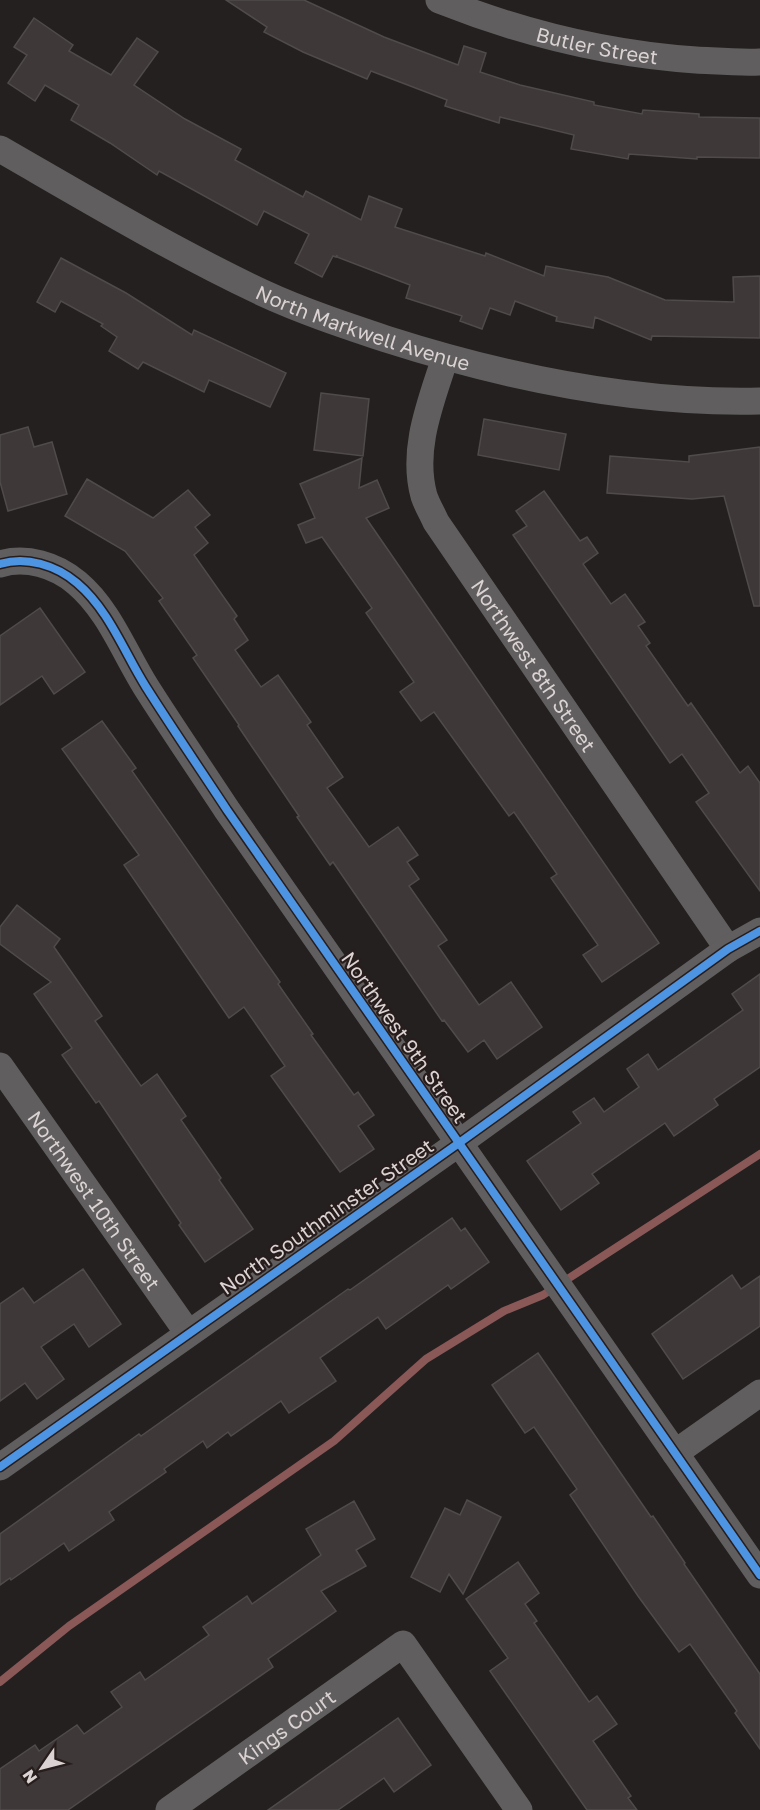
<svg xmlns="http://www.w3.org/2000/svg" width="760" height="1810" viewBox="0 0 760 1810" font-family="'Golos Text',sans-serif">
	<rect width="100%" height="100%" fill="#252020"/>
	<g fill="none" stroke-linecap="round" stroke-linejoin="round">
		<path stroke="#8b5858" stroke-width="8" d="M 0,1682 L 69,1626 L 334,1441 L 426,1359 L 504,1311 L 543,1295 L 760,1154"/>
	</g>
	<g fill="#3e3838" stroke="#504b4b" stroke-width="1.5">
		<path d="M 226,0 L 304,0 L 384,37 L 458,65 L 464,46 L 486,53 L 480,72 L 520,85 L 594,102 L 594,105 L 642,114 L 643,110 L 699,114 L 699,117 L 760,118 L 760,158 L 697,157 L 697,159 L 629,154 L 628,159 L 571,149 L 574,135 L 500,117 L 499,123 L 445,106 L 447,100 L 371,71 L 367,79 L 303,52 L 264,32 L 267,27 Z"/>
		<path d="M 34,18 L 73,45 L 69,51 L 111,75 L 137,38 L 158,52 L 134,85 L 185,119 L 241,149 L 235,160 L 303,197 L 306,191 L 361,220 L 369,196 L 402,209 L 395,227 L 485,256 L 486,253 L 544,276 L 546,266 L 608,277 L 665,300 L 734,302 L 733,277 L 760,276 L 760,338 L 652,336 L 651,340 L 595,317 L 593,328 L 556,321 L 557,317 L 515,301 L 510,315 L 490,308 L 482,329 L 460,321 L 462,316 L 406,298 L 410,285 L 337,257 L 337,255 L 336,257 L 333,256 L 322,277 L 295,263 L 309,234 L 264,211 L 257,225 L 159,171 L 157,175 L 110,143 L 71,120 L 79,105 L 45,85 L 35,101 L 8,83 L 27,55 L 14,47 Z"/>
		<path d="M 61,258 L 126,293 L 192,335 L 194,330 L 286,373 L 270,407 L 209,380 L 204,392 L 143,362 L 138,369 L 109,351 L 117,337 L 101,326 L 103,324 L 61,301 L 55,312 L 37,302 Z"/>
		<path d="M 321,393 L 369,399 L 363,456 L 314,450 Z"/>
		<path d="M 484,419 L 566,434 L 559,470 L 478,455 Z"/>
		<path d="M 28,427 L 34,447 L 52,442 L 67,494 L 8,511 L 0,482 L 0,435 Z"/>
		<path d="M 760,447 L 760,606 L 754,606 L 724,496 L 692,499 L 607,493 L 610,456 L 689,462 L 689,456 Z"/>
		<path d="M 362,458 L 359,488 L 377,480 L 389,508 L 366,518 L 659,943 L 602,982 L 583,955 L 598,945 L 551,878 L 557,874 L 514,812 L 509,816 L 434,712 L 421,721 L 400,692 L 414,682 L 366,613 L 372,608 L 322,537 L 306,543 L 298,525 L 315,518 L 300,484 Z"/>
		<path d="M 87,479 L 153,518 L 188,490 L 210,515 L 195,527 L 208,543 L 194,555 L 237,616 L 234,619 L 248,640 L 235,650 L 261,687 L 278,675 L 311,722 L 307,725 L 343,777 L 327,788 L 369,847 L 398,827 L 418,855 L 407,862 L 419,879 L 409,886 L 447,940 L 438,946 L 479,1005 L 511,982 L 542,1027 L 497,1059 L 484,1040 L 468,1052 L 444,1020 L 442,1021 L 333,862 L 330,865 L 297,817 L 299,816 L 238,726 L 239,725 L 193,658 L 197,655 L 159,601 L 163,598 L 125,551 L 65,516 Z"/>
		<path d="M 544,491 L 580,541 L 587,537 L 598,553 L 583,564 L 611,604 L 625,594 L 645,622 L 638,626 L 650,643 L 646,646 L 688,706 L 691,703 L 740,773 L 748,766 L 760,783 L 760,891 L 696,802 L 709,793 L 682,754 L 670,763 L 513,535 L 527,526 L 516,511 Z"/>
		<path d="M 40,608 L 85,672 L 54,694 L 42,676 L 0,705 L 0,636 Z"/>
		<path d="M 102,721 L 136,768 L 132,771 L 280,982 L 278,984 L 313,1034 L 311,1035 L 354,1095 L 358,1092 L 374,1115 L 358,1126 L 374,1149 L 340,1172 L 271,1076 L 285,1066 L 244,1007 L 229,1018 L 124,865 L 139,855 L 62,749 Z"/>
		<path d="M 17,905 L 60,939 L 54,947 L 102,1016 L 95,1021 L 141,1086 L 157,1074 L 186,1116 L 181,1120 L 221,1178 L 219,1180 L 253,1229 L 205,1262 L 179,1225 L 181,1223 L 99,1101 L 96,1103 L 62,1055 L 72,1048 L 34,994 L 51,982 L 0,944 L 0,927 Z"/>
		<path d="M 760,974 L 760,1067 L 714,1099 L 718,1105 L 674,1136 L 665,1123 L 592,1174 L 599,1183 L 561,1210 L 527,1161 L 581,1123 L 573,1112 L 594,1098 L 604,1112 L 639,1087 L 627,1069 L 648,1054 L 658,1070 L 743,1010 L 732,994 Z"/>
		<path d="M 452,1218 L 461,1231 L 465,1228 L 489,1262 L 451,1289 L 448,1285 L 386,1329 L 378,1317 L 320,1358 L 336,1381 L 289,1413 L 281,1401 L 231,1436 L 228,1432 L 207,1448 L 203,1441 L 164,1469 L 166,1472 L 109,1512 L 114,1520 L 69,1551 L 64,1543 L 11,1580 L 10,1578 L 0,1585 L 0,1534 L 139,1434 L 141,1436 L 348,1289 L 350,1290 Z"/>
		<path d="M 83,1269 L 121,1324 L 89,1347 L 74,1324 L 41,1347 L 64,1379 L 37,1399 L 25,1383 L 0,1401 L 0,1304 L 23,1288 L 34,1303 Z"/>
		<path d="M 732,1275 L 741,1289 L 760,1276 L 760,1326 L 683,1379 L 652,1334 Z"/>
		<path d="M 538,1353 L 651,1517 L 653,1516 L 685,1563 L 684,1564 L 760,1674 L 760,1749 L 735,1713 L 737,1711 L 690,1644 L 679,1652 L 638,1596 L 570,1495 L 577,1489 L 534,1427 L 525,1433 L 492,1385 Z"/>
		<path d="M 467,1500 L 501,1517 L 463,1594 L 449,1574 L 440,1592 L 411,1577 L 445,1508 L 460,1515 Z"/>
		<path d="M 354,1501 L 375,1539 L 356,1550 L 366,1566 L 321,1591 L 336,1611 L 268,1659 L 273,1667 L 68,1810 L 0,1810 L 0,1769 L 35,1745 L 39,1751 L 77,1725 L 84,1734 L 122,1707 L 111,1692 L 140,1672 L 145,1680 L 209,1635 L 203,1627 L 247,1596 L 252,1604 L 321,1555 L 306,1529 Z"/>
		<path d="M 518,1562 L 539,1593 L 525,1604 L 537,1621 L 534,1623 L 589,1702 L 597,1696 L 617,1724 L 593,1741 L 631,1796 L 628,1798 L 637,1810 L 587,1810 L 490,1671 L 508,1658 L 466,1599 Z"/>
		<path d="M 398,1718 L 431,1765 L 394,1792 L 384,1778 L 338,1810 L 268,1810 Z"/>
	</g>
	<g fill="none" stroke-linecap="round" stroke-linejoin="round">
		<g stroke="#605e5e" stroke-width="27">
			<path id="s1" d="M 439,0 C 522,33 607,54 696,60 C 717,61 739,63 760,62"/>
			<path id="s2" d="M 0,149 C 87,199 172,250 263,293 C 302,311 344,325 386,339 C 505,377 635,404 760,401"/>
			<path id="s3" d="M 445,358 C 431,402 411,449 424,496 C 427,505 432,513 436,522 L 728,949"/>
			<path d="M 0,564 C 26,556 56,565 77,583 C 109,610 124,652 146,687 C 172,728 200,769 227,810 L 760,1575"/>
			<path id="s4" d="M 0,1066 L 188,1333"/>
			<path d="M 675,1453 L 760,1393"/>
			<path d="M 0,1467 L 459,1143 L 728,949 L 760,931"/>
			<path id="s5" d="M 169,1810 L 403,1644 L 519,1810"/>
		</g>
		<g stroke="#281d1d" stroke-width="11">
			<g id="cycleway">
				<path d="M 0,564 C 26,556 56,565 77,583 C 109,610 124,652 146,687 C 172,728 200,769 227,810 L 760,1575"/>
				<path d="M 0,1467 L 459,1143 L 728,949 L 760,931"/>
			</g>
		</g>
		<use href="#cycleway" stroke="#4d94e3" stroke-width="8"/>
	</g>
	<g text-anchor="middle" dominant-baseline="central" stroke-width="4.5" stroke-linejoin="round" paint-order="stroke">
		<g font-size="20" fill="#dbd3d3" stroke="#281d1d">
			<text stroke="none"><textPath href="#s1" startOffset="165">Butler Street</textPath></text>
			<text stroke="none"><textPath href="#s2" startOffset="406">North Markwell Avenue</textPath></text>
			<text stroke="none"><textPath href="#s3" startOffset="344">Northwest 8th Street</textPath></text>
			<text transform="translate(405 1037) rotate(55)">Northwest 9th Street</text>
			<text stroke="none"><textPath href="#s4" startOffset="164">Northwest 10th Street</textPath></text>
			<text transform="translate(326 1216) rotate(-35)">North Southminster Street</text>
			<text stroke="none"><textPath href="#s5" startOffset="144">Kings Court</textPath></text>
		</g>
	</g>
	<g transform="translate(42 1768) rotate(235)" stroke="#281d1d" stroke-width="4.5" paint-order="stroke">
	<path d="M0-4.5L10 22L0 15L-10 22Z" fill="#dbd3d3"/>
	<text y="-9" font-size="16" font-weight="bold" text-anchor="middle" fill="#dbd3d3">N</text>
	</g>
</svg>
